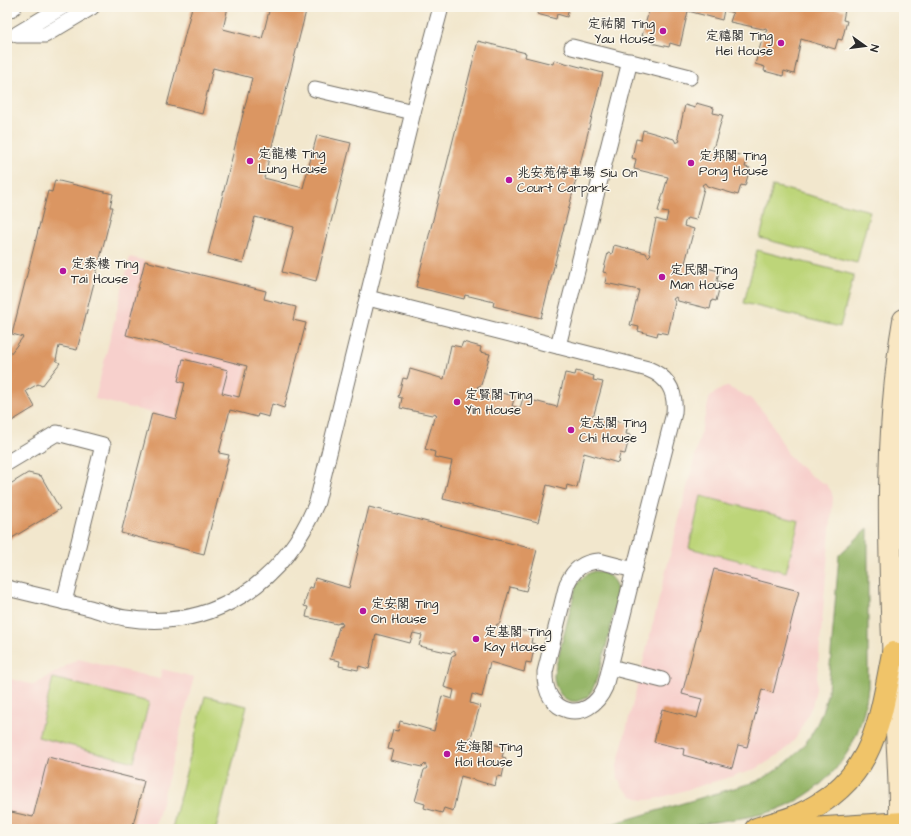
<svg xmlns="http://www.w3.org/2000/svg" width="911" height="836" viewBox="0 0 911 836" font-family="'Architects Daughter','LXGW WenKai TC',sans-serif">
	<rect width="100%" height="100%" fill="#fbf7ec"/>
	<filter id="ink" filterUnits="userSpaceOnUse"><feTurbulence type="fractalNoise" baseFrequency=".025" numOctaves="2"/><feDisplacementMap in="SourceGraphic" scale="8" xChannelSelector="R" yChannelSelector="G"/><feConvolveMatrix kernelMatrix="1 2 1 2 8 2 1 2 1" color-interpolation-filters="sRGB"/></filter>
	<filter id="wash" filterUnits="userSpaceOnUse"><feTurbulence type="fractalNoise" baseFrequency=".012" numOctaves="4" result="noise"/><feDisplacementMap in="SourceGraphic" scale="16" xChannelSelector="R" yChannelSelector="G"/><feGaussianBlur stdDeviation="0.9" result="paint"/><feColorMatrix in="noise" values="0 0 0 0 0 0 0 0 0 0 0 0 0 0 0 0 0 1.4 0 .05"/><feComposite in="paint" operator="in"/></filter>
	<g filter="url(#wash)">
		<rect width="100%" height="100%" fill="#f2e7cd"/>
		<g fill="#f7d0cc">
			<path d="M 130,257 L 266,291 L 264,299 L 293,320 L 306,323 L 284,408 L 272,404 L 269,417 L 258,414 L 257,417 L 230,410 L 219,453 L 229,455 L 204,554 L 121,533 L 152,413 L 95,399 Z"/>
			<path d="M 726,386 L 750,398 L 760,408 L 770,420 L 789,456 L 810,475 L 827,485 L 831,491 L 833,498 L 816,689 L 812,706 L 796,738 L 784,751 L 769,761 L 754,770 L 655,799 L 643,800 L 632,796 L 623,788 L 618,778 L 617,766 L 710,396 Z"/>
			<path d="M 78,659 L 160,679 L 162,669 L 194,677 L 155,829 L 7,829 L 7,678 L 34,685 Z"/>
		</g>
		<g fill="#bdd579" stroke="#748052">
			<path d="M 773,186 L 870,211 L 857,263 L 760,238 Z"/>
			<path d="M 757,250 L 854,275 L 840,327 L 744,303 Z"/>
			<path d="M 701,496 L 799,521 L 786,572 L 689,548 Z"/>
			<path d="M 53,678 L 149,702 L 134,762 L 38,737 Z"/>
			<path d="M 205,696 L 247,706 L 216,829 L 172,829 Z"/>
		</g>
		<g fill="#96b669" stroke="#60704a">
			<path d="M 868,528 L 868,687 C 862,745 832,789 776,810 C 759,816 740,818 722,821 C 704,823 686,828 668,829 C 644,831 619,829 595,829 L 758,781 C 798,760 818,735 828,691 L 839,555 Z"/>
			<path d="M 594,571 C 610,572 618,581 617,598 C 613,616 599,688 587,697 C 569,710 553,692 554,674 L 576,587 C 580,579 584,575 594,571 Z"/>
		</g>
		<g id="blocks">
			<g fill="#db9662">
				<path d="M 192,7 L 228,7 L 223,29 L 262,39 L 270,7 L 307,7 L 264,178 L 303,188 L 317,135 L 351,143 L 316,281 L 282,272 L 294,227 L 255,217 L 243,263 L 208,254 L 252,78 L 213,68 L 202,114 L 167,105 Z"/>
				<path d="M 530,7 L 569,7 L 567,17 L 557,14 L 556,19 L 537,14 L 538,10 Z"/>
				<path d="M 650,7 L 827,7 L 845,10 L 843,20 L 847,21 L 842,40 L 838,39 L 835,49 L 801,39 L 794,74 L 784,71 L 783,76 L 764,71 L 765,67 L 755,64 L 764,33 L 767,31 L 766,28 L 763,29 L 730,22 L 733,13 L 724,10 L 722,20 L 688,11 L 680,46 L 670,43 L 669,47 L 651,43 L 652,38 L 642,36 Z"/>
				<path d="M 478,41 L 526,53 L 525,57 L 553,64 L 554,60 L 603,73 L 541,318 L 493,306 L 494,302 L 465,295 L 464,299 L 416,287 Z"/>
				<path d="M 696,103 L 714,108 L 713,113 L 723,115 L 713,149 L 748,157 L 745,167 L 750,168 L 745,186 L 741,185 L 738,195 L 707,186 L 705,183 L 702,185 L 704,188 L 696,220 L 687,218 L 685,222 L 684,226 L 694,229 L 685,263 L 719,271 L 717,281 L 721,282 L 716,301 L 712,300 L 710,309 L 678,301 L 676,297 L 673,299 L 675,302 L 668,334 L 658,332 L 657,336 L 638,331 L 639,327 L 630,325 L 639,290 L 605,283 L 607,273 L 603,272 L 608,253 L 612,254 L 614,245 L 646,253 L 648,257 L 651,254 L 649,251 L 656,219 L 666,222 L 667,217 L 668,213 L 658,211 L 668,177 L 634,169 L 636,159 L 632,158 L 636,139 L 641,140 L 643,130 L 674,139 L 676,143 L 680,141 L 678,137 L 685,105 L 695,108 Z"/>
				<path d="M 55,180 L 113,194 L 110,207 L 113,207 L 77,350 L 59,346 L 56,360 L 60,363 L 42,386 L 38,384 L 26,391 L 35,407 L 7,424 L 7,358 L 23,337 L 12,334 L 48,191 L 52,192 Z"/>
				<path d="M 145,261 L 266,291 L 264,299 L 296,307 L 293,320 L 306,323 L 284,408 L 272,404 L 269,417 L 258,414 L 257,417 L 230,410 L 219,453 L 229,455 L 204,554 L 121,533 L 152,413 L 176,419 L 185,383 L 178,381 L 183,359 L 228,370 L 222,393 L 239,397 L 247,366 L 126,335 Z"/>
				<path d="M 463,342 L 481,347 L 480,352 L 490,354 L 481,385 L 477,387 L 479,391 L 483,389 L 515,396 L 512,406 L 520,408 L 523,398 L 557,407 L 565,373 L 575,375 L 576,371 L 594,376 L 593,380 L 603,382 L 594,414 L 591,416 L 593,419 L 596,417 L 628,424 L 626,434 L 630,435 L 625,454 L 620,453 L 618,463 L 584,453 L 577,488 L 567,485 L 566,490 L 547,485 L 538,522 L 443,499 L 452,461 L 434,457 L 435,452 L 425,449 L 434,418 L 437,416 L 435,413 L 432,415 L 400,408 L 402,398 L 398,397 L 403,378 L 407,379 L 410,369 L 444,379 L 451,345 L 461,347 Z"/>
				<path d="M 28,473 L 41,476 L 60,509 L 7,541 L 7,486 Z"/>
				<path d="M 369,507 L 537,550 L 526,591 L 510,587 L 500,623 L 496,625 L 498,628 L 502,626 L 533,633 L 531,643 L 535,644 L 531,663 L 526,662 L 524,672 L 490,662 L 482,697 L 472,694 L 470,703 L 480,706 L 471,737 L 468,739 L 470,742 L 473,740 L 505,747 L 502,757 L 506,758 L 502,777 L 497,776 L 495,786 L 461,776 L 453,811 L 444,808 L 442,813 L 424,808 L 425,804 L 415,801 L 424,770 L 427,768 L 425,764 L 422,767 L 390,760 L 393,750 L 388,749 L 393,730 L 398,731 L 400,721 L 434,731 L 442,696 L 452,699 L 454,690 L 444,687 L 452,656 L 456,654 L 454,651 L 451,653 L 419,646 L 422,635 L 413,633 L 410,643 L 376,634 L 369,669 L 359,666 L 358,670 L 339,666 L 340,661 L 330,659 L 339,627 L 343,625 L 341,622 L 337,624 L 306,617 L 308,607 L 304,606 L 309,587 L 313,588 L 315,578 L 349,588 Z"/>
				<path d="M 714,569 L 799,591 L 773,693 L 762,689 L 747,747 L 738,745 L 732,768 L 683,755 L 684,749 L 654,742 L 662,709 L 697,718 L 702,699 L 682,694 Z"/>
				<path d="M 48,757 L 144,781 L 132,829 L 7,829 L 7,811 L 33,817 Z"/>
			</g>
		</g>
	</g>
	<g filter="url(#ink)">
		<use href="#blocks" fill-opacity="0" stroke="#716d64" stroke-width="1"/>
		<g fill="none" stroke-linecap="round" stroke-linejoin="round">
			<g stroke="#716d64" stroke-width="17">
				<g id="lane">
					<path d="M 7,11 L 14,7"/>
					<path d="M 17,34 L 62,7"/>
					<path d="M 17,35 L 45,35 L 92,7"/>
					<path d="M 572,47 L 690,77"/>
					<path d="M 315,89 L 413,112"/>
					<path d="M 368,298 L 648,369 C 668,377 676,391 674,413 L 634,570"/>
					<path d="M 558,346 L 630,61"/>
					<path d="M 7,463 L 57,433 L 103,445 L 64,602"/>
					<path d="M 599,561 L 634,570 L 605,687 C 588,726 543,715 545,672 L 567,584 C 574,569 583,562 599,561 Z"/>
					<path d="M 7,588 C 35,595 62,601 90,608 C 101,611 113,616 125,618 C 214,632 284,582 317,502 L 413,112 L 441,7"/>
					<path d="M 610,667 L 662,680"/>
				</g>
			</g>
			<g stroke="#716d64" stroke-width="24">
				<path id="secondary" d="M 900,829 C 901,791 898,752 896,714 C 891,585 882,448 904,320"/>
			</g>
			<g stroke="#716d64" stroke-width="24">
				<g id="highway">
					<path d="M 756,829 C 770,824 786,821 799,815 C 874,780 879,725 893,653"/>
					<path d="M 810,829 L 904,823"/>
				</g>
			</g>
			<use href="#lane" stroke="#fff" stroke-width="15"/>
			<use href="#secondary" stroke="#f9e7c3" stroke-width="22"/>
			<use href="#highway" stroke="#f0c469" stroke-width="22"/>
		</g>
	</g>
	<g fill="#b5179e" stroke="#fbf7ec" stroke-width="1.5">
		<circle cx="663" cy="31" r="4"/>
		<circle cx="781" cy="43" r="4"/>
		<circle cx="250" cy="161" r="4"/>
		<circle cx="691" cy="163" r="4"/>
		<circle cx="509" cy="180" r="4"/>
		<circle cx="63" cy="271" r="4"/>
		<circle cx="662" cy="277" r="4"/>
		<circle cx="457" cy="402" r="4"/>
		<circle cx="571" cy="430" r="4"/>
		<circle cx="363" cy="611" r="4"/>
		<circle cx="476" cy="639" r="4"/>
		<circle cx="447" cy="754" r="4"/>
	</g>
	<g text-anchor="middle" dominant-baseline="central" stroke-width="3" stroke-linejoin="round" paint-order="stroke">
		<g font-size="13" fill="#2b2b2b" stroke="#fbf7ec" text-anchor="start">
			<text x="655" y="24" text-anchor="end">定祐閣 Ting<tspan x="655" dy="15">Yau House</tspan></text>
			<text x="773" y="36" text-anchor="end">定禧閣 Ting<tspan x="773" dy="15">Hei House</tspan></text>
			<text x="258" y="154">定龍樓 Ting<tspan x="258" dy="15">Lung House</tspan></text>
			<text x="699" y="156">定邦閣 Ting<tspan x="699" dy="15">Pong House</tspan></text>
			<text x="517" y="173">兆安苑停車場 Siu On<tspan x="517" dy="15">Court Carpark</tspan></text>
			<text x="71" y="264">定泰樓 Ting<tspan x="71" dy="15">Tai House</tspan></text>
			<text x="670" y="270">定民閣 Ting<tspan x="670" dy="15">Man House</tspan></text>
			<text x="465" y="395">定賢閣 Ting<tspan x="465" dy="15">Yin House</tspan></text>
			<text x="579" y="423">定志閣 Ting<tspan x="579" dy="15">Chi House</tspan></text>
			<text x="371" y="604">定安閣 Ting<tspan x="371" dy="15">On House</tspan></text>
			<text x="484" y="632">定基閣 Ting<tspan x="484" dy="15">Kay House</tspan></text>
			<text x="455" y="747">定海閣 Ting<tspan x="455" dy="15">Hoi House</tspan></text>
		</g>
	</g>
	<rect width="911" height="836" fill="none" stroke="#fbf7ec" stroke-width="24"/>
	<g transform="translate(865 46) rotate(104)" stroke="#fbf7ec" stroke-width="3" paint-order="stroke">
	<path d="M0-3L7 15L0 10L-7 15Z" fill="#2b2b2b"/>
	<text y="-6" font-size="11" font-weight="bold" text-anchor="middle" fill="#2b2b2b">N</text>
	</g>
</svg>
